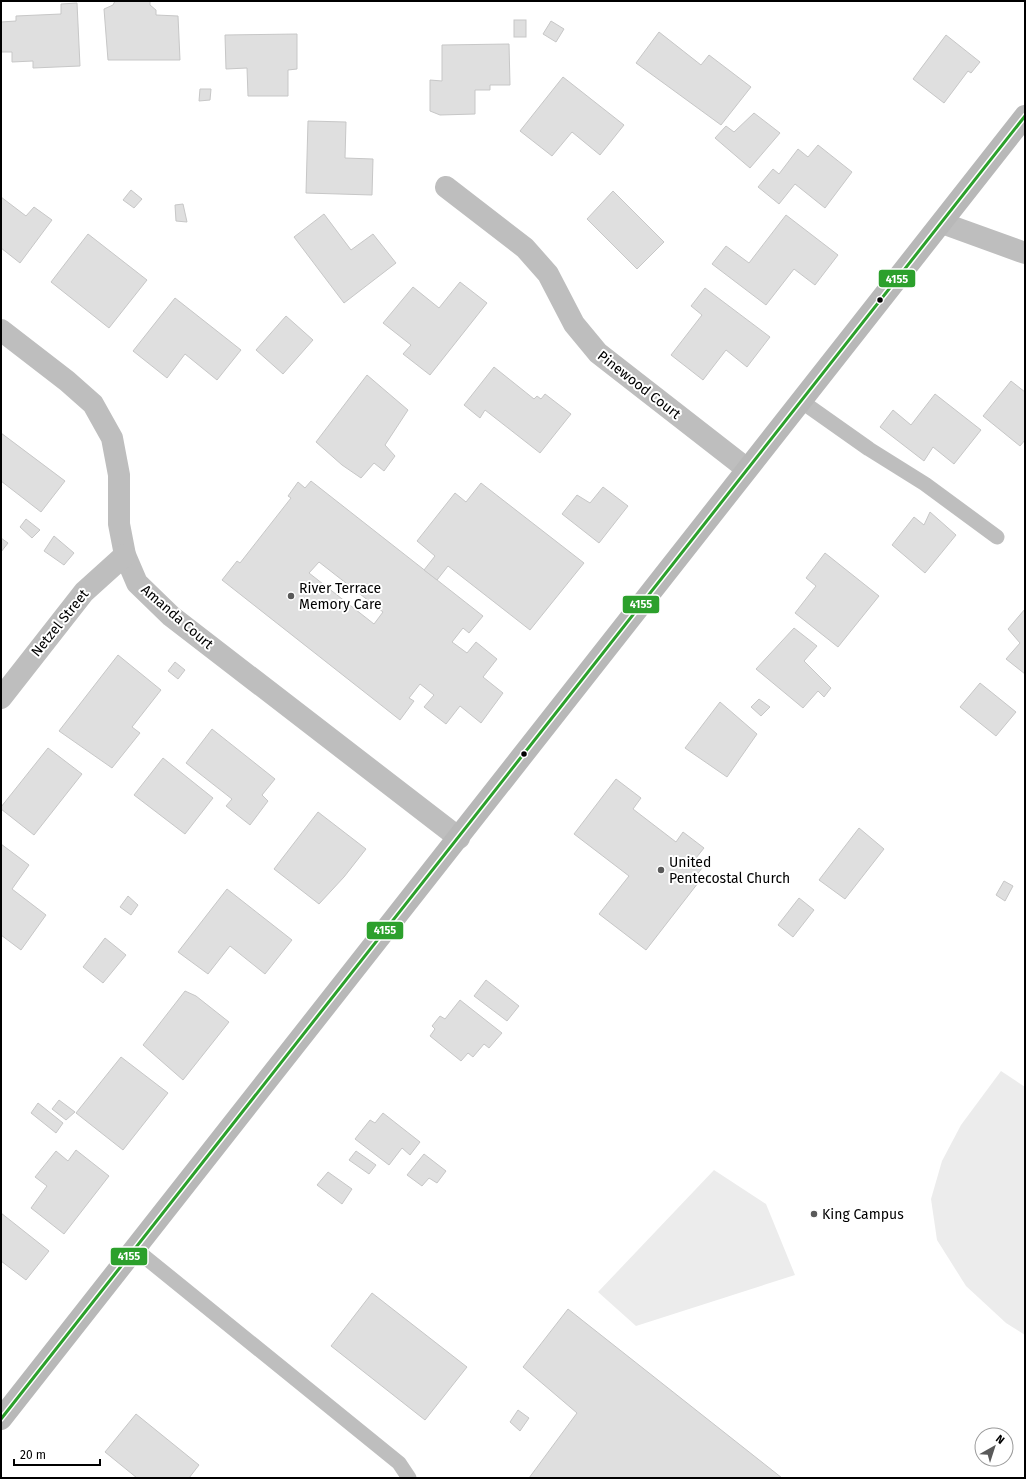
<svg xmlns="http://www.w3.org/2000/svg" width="1026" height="1479" viewBox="0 0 1026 1479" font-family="'Fira Sans',sans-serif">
	<rect width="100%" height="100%" fill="#fff"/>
	<g fill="#ececec">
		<path d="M 1001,1071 L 1025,1087 L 1025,1335 L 1006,1323 L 966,1286 L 937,1240 L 931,1199 L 942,1161 L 961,1125 Z"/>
		<path d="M 714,1170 L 766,1204 L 795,1275 L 636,1326 L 598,1292 Z"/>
	</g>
	<g fill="#dfdfdf" stroke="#c7c7c7" fill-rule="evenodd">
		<path d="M 115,1 L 150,1 L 150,5 L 156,10 L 156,15 L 178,16 L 180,60 L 108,60 L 104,9 L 113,5 Z"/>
		<path d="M 77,3 L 80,66 L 33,68 L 33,61 L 12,62 L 12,52 L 1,52 L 1,22 L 16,21 L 16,16 L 61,14 L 61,4 Z"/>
		<rect x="514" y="20" width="12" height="17"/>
		<path d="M 551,21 L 564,29 L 556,42 L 543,34 Z"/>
		<path d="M 659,32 L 701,65 L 709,55 L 751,87 L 721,125 L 636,63 Z"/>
		<path d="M 297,34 L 297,69 L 288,70 L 288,96 L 248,96 L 247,68 L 226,69 L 225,35 Z"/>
		<path d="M 946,35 L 980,62 L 971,73 L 968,71 L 944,103 L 913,79 Z"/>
		<path d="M 509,44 L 510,85 L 490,85 L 490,90 L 475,90 L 475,114 L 440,115 L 430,111 L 430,80 L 442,81 L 442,45 Z"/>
		<path d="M 563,77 L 624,125 L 600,155 L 572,132 L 552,156 L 520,131 Z"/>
		<path d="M 200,89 L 211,89 L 210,100 L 199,101 Z"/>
		<path d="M 754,113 L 780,133 L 750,168 L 715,138 L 726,126 L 734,132 Z"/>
		<path d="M 308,121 L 346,122 L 345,158 L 373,159 L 372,195 L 306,193 Z"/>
		<path d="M 818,145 L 852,172 L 825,208 L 795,184 L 779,204 L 758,187 L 773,169 L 779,174 L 798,149 L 808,157 Z"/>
		<path d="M 131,190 L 142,199 L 134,208 L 123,200 Z"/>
		<path d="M 613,191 L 664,242 L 637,269 L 587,219 Z"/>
		<path d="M 1,197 L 26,216 L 34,207 L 52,220 L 20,263 L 1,248 Z"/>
		<path d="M 183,204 L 187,222 L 176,221 L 175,205 Z"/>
		<path d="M 324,214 L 351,250 L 373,234 L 396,263 L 344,303 L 294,237 Z"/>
		<path d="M 786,215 L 838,255 L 815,285 L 794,269 L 766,305 L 712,264 L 726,246 L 749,263 Z"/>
		<path d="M 88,234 L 147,280 L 109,328 L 51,282 Z"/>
		<path d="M 460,282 L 487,303 L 430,375 L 403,354 L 411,345 L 383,323 L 413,287 L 439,308 Z"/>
		<path d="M 705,288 L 770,337 L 747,367 L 726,350 L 703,380 L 671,355 L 702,315 L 691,306 Z"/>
		<path d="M 175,298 L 241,350 L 217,380 L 185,354 L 167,378 L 133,351 Z"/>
		<path d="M 286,316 L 313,340 L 283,374 L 256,350 Z"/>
		<path d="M 494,367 L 534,399 L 537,396 L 541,399 L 545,394 L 571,414 L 540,453 L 485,410 L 480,418 L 464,405 Z"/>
		<path d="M 367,375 L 408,410 L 385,445 L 395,456 L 384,471 L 374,463 L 361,478 L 342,465 L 316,442 Z"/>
		<path d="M 1011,381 L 1025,392 L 1025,440 L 1020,446 L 983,416 Z"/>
		<path d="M 935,394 L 981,430 L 954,464 L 933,447 L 924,461 L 880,427 L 893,410 L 911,425 Z"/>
		<path d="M 1,433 L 65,481 L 41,512 L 1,481 Z"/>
		<path d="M 311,481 L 483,616 L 469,633 L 463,628 L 452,642 L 467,653 L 476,642 L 497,659 L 483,677 L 503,693 L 481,723 L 460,706 L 446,724 L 424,707 L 434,695 L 420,684 L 409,698 L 414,701 L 400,720 L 222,580 L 237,561 L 240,563 L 291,498 L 288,496 L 298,482 L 305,488 ZM 319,562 L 383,612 L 374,624 L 309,573 Z"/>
		<path d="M 481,483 L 584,563 L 530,630 L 448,566 L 437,580 L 424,570 L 435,556 L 417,541 L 455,493 L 466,502 Z"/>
		<path d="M 603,487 L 628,506 L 599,543 L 562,514 L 577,495 L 590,503 Z"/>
		<path d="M 930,512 L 956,535 L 925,573 L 892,545 L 914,517 L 924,525 Z"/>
		<path d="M 26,519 L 40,530 L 32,538 L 20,527 Z"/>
		<path d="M 54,536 L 74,553 L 64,565 L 44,551 Z"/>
		<path d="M 1,538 L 8,543 L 1,552 Z"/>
		<path d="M 825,553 L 879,596 L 838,647 L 795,613 L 816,586 L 806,578 Z"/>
		<path d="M 1025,609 L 1025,674 L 1006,659 L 1020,643 L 1008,629 Z"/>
		<path d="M 794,628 L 817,646 L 804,661 L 831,688 L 824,697 L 818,691 L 803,708 L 756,669 Z"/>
		<path d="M 118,655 L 161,690 L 132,727 L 140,733 L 112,768 L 59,731 Z"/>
		<path d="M 175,662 L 185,670 L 178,679 L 168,671 Z"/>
		<path d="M 980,683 L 1016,712 L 996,736 L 960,707 Z"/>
		<path d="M 759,699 L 770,707 L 761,716 L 751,707 Z"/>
		<path d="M 720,702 L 757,734 L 727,777 L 685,748 Z"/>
		<path d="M 212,729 L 275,779 L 262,795 L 268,801 L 250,825 L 226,806 L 232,799 L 186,763 Z"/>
		<path d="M 48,748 L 82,774 L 34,835 L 1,809 L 1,807 Z"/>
		<path d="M 163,758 L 213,798 L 185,834 L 134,795 Z"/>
		<path d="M 616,779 L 641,798 L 633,809 L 676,842 L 683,832 L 704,848 L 696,858 L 705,864 L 693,880 L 698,883 L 646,950 L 599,914 L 629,876 L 574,834 Z"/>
		<path d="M 318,812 L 366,849 L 344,877 L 319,904 L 274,869 Z"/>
		<path d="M 859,828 L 884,849 L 845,899 L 819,880 Z"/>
		<path d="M 1,844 L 29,865 L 12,889 L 46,915 L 21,950 L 1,935 Z"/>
		<path d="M 1004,881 L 1013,886 L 1005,901 L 996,895 Z"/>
		<path d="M 227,889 L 292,940 L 265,974 L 230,946 L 208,974 L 178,952 Z"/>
		<path d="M 128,896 L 138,905 L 131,915 L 120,907 Z"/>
		<path d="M 799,898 L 814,910 L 793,937 L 778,925 Z"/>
		<path d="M 105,938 L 126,955 L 103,983 L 83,967 Z"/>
		<path d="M 486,980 L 519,1006 L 507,1021 L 474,996 Z"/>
		<path d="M 185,991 L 196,996 L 229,1022 L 183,1080 L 143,1045 Z"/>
		<path d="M 460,1000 L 502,1033 L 489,1048 L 484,1044 L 473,1057 L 468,1053 L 461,1061 L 430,1036 L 435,1029 L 432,1026 L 440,1016 L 445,1019 Z"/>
		<path d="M 121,1057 L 168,1093 L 123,1150 L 76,1113 Z"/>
		<path d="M 59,1100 L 75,1112 L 66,1120 L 52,1109 Z"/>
		<path d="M 38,1103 L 63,1123 L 56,1133 L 31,1113 Z"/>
		<path d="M 383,1113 L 420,1142 L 410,1155 L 402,1148 L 389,1165 L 355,1139 L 370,1120 L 375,1123 Z"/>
		<path d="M 76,1150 L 109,1176 L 64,1234 L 31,1208 L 47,1186 L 35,1177 L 56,1151 L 68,1161 Z"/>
		<path d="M 356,1151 L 376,1165 L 369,1174 L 349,1160 Z"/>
		<path d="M 424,1154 L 446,1171 L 437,1183 L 429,1178 L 422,1186 L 407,1175 Z"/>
		<path d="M 328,1172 L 352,1189 L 342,1204 L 317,1185 Z"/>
		<path d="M 1,1213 L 49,1251 L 26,1280 L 1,1261 Z"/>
		<path d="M 372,1293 L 467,1367 L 425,1420 L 331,1346 Z"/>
		<path d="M 568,1309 L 782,1478 L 529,1478 L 577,1413 L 523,1367 Z"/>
		<path d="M 518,1410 L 529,1418 L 520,1431 L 510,1422 Z"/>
		<path d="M 136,1414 L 199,1465 L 189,1478 L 137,1478 L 105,1452 Z"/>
	</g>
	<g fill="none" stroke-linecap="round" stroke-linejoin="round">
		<g stroke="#bebebe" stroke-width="15">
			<path d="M 801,401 L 869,449 L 925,484 L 997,537"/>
			<path d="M 135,1249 L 399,1463 L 409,1478"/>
		</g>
		<g stroke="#bebebe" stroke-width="22">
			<path d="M 446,187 L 525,248 L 548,274 L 574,324 L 598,353 L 747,469"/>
			<path d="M 942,223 L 1025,253"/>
			<path d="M 1,330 L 67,381 L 93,404 L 112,438 L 119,475 L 119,524 L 125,555 L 137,583 L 171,616 L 459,838"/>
			<path d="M 1,698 L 84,592 L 125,555"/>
		</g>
		<path stroke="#b8b8b8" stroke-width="22" d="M 1,1419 L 1025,116"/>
		<g stroke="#fff" stroke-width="6">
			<path id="bus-1" d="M 1,1419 L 1025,116"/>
		</g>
		<use href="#bus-1" stroke="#2ca02c" stroke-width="3"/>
	</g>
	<g fill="#000" stroke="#fff" stroke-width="1.5">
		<circle cx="880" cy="300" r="3.5"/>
		<circle cx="524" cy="754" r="3.5"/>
	</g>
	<g fill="#595959" stroke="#fff" stroke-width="1.5">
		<circle cx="291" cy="596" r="4"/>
		<circle cx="661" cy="870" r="4"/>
		<circle cx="814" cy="1214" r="4"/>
	</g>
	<g text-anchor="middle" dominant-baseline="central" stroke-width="4" stroke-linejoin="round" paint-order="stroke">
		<g font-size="14" fill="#000" stroke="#fff">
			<text transform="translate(639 385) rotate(38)">Pinewood Court</text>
			<text transform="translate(177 617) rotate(41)">Amanda Court</text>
			<text transform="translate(60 623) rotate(-51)">Netzel Street</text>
		</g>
		<g font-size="14" fill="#000" stroke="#fff" text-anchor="start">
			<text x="299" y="588">River Terrace<tspan x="299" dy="16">Memory Care</tspan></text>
			<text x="669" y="862">United<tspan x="669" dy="16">Pentecostal Church</tspan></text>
			<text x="822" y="1214">King Campus</text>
		</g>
	</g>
	<g stroke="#fff" stroke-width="1.5">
		<rect x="878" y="269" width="38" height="19" rx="4" fill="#2ca02c"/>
		<rect x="622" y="595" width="38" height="19" rx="4" fill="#2ca02c"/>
		<rect x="366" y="921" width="38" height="19" rx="4" fill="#2ca02c"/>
		<rect x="110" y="1247" width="38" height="19" rx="4" fill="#2ca02c"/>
	</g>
	<g font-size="11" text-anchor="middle" font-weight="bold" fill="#fff">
		<text x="897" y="283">4155</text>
		<text x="641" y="608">4155</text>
		<text x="385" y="934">4155</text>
		<text x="129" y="1260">4155</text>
	</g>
	<rect width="1026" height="1479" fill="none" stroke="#000000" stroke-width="4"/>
	<g transform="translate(994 1447) rotate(39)"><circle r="19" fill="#ffffff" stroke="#999999"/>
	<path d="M0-3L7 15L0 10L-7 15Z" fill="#595959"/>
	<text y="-6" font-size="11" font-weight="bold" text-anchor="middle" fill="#000000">N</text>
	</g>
	<path d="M14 1459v6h86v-6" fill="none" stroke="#000000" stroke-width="2"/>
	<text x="20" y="1459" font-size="12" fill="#000000" stroke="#ffffff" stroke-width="3" paint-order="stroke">20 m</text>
</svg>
